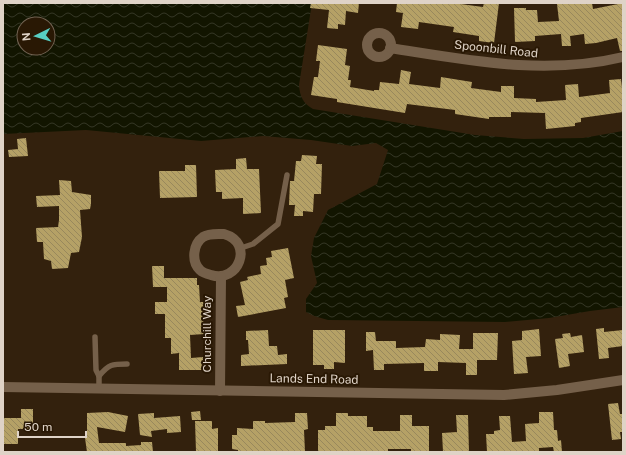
<svg xmlns="http://www.w3.org/2000/svg" width="626" height="455" viewBox="0 0 626 455" font-family="'Public Sans',sans-serif">
	<defs>
		<pattern id="water-waves" width="16" height="10" patternUnits="userSpaceOnUse"><rect width="16" height="10" fill="#121500"/><path d="M0 5q4-4 8 0t8 0" fill="none" stroke="#343624"/></pattern>
		<pattern id="building-back-hatch" width="6" height="6" patternUnits="userSpaceOnUse"><rect width="6" height="6" fill="#b5a166"/><path d="M-1 5l2 2M0 0l6 6M5-1l2 2" fill="none" stroke="#98885c"/></pattern>
	</defs>
	<rect width="100%" height="100%" fill="#33210d"/>
	<path fill="url(#water-waves)" fill-rule="evenodd" d="M 3,3 L 312,3 L 299,85 C 300,97 303,103 313,109 L 475,135 L 524,139 L 583,138 L 623,131 L 623,307 L 590,311 L 549,318 L 505,322 L 328,320 L 314,316 L 306,312 L 306,299 L 317,283 L 311,256 L 314,238 L 328,210 L 377,184 L 388,150 L 376,143 L 352,146 L 311,140 L 263,136 L 201,141 L 86,130 L 3,134 ZM 24,24 L 48,24 L 48,48 L 24,48 Z"/>
	<g fill="url(#building-back-hatch)">
		<path d="M 311,3 L 359,3 L 358,13 L 346,11 L 345,25 L 338,24 L 338,29 L 327,28 L 329,10 L 310,8 Z"/>
		<path d="M 397,3 L 453,3 L 483,7 L 484,3 L 499,3 L 494,43 L 479,41 L 479,36 L 453,32 L 454,27 L 419,22 L 418,29 L 401,27 L 403,13 L 396,12 Z"/>
		<path d="M 566,3 L 592,3 L 593,9 L 623,3 L 623,51 L 620,51 L 617,38 L 596,43 L 585,44 L 584,34 L 570,36 L 571,46 L 562,46 L 561,34 L 535,36 L 535,41 L 515,42 L 514,8 L 526,8 L 526,10 L 537,10 L 538,22 L 559,21 L 557,4 Z"/>
		<path d="M 318,45 L 347,49 L 345,65 L 350,66 L 348,80 L 351,80 L 350,87 L 374,91 L 374,90 L 379,90 L 380,82 L 399,84 L 401,70 L 411,72 L 409,84 L 440,88 L 441,77 L 472,82 L 471,88 L 501,92 L 501,86 L 514,86 L 514,98 L 536,99 L 536,102 L 566,100 L 565,85 L 578,84 L 579,97 L 610,93 L 609,80 L 621,79 L 623,96 L 623,112 L 581,118 L 581,122 L 575,123 L 575,126 L 546,129 L 545,113 L 511,112 L 511,117 L 489,117 L 489,119 L 455,114 L 455,110 L 407,104 L 405,113 L 337,102 L 337,99 L 311,95 L 314,77 L 318,77 L 320,61 L 316,61 Z"/>
		<path d="M 26,138 L 28,156 L 9,157 L 8,150 L 18,149 L 17,139 Z"/>
		<path d="M 302,155 L 317,156 L 316,164 L 322,164 L 321,194 L 314,194 L 313,212 L 303,211 L 303,216 L 294,216 L 295,205 L 289,205 L 290,181 L 294,181 L 296,161 L 301,161 Z"/>
		<path d="M 246,158 L 247,169 L 259,169 L 261,213 L 243,214 L 243,198 L 222,199 L 222,192 L 216,192 L 215,170 L 236,169 L 236,159 Z"/>
		<path d="M 185,165 L 196,165 L 197,197 L 160,198 L 159,171 L 185,171 Z"/>
		<path d="M 59,180 L 71,181 L 72,192 L 91,195 L 91,204 L 90,209 L 80,210 L 82,237 L 79,252 L 71,253 L 68,268 L 52,269 L 51,261 L 44,259 L 43,242 L 37,242 L 36,228 L 58,227 L 59,220 L 59,206 L 37,207 L 36,196 L 60,195 Z"/>
		<path d="M 288,248 L 294,278 L 285,280 L 288,297 L 284,298 L 286,308 L 238,317 L 236,306 L 245,305 L 240,282 L 248,280 L 247,277 L 261,274 L 260,266 L 267,265 L 266,258 L 272,257 L 271,251 Z"/>
		<path d="M 152,266 L 164,266 L 164,278 L 197,278 L 197,285 L 199,285 L 200,302 L 206,302 L 207,314 L 203,314 L 204,334 L 190,335 L 191,358 L 203,357 L 203,370 L 179,370 L 179,353 L 171,354 L 171,338 L 165,338 L 165,314 L 155,314 L 155,302 L 167,302 L 167,287 L 153,287 Z"/>
		<path d="M 604,328 L 604,332 L 623,330 L 623,346 L 608,348 L 609,358 L 599,359 L 596,329 Z"/>
		<path d="M 539,329 L 541,356 L 526,357 L 528,373 L 514,374 L 512,341 L 522,340 L 522,331 Z"/>
		<path d="M 268,330 L 269,346 L 277,346 L 278,355 L 287,354 L 287,364 L 241,366 L 241,355 L 249,354 L 248,340 L 246,340 L 246,331 Z"/>
		<path d="M 313,330 L 345,330 L 345,363 L 334,362 L 334,369 L 324,369 L 324,365 L 313,365 Z"/>
		<path d="M 366,332 L 375,332 L 376,341 L 396,341 L 396,348 L 425,347 L 426,339 L 440,340 L 440,334 L 460,335 L 459,349 L 473,349 L 473,333 L 498,333 L 497,360 L 477,360 L 477,375 L 466,375 L 466,363 L 438,362 L 438,371 L 424,371 L 424,363 L 384,364 L 384,370 L 374,370 L 373,350 L 366,351 Z"/>
		<path d="M 570,333 L 571,337 L 582,335 L 584,352 L 568,354 L 570,366 L 559,368 L 555,339 L 563,338 L 562,334 Z"/>
		<path d="M 618,403 L 620,414 L 623,414 L 623,432 L 620,432 L 621,439 L 612,440 L 608,404 Z"/>
		<path d="M 21,409 L 33,409 L 33,429 L 18,429 L 18,444 L 3,444 L 3,418 L 21,418 Z"/>
		<path d="M 200,411 L 201,420 L 192,420 L 191,412 Z"/>
		<path d="M 108,412 L 128,416 L 125,432 L 97,427 L 99,443 L 126,443 L 126,446 L 141,445 L 141,442 L 152,442 L 153,452 L 87,452 L 85,438 L 87,438 L 87,413 Z"/>
		<path d="M 539,412 L 553,412 L 554,430 L 557,430 L 558,441 L 561,440 L 562,452 L 554,452 L 553,447 L 539,448 L 539,452 L 487,452 L 486,434 L 494,434 L 494,431 L 500,430 L 499,416 L 510,416 L 512,442 L 526,441 L 525,424 L 539,423 Z"/>
		<path d="M 154,413 L 154,418 L 180,416 L 181,432 L 167,433 L 167,429 L 151,431 L 152,437 L 140,435 L 138,414 Z"/>
		<path d="M 295,413 L 307,413 L 308,429 L 304,430 L 305,452 L 290,452 L 290,451 L 238,452 L 238,450 L 232,449 L 232,435 L 237,435 L 237,428 L 253,429 L 253,421 L 265,421 L 265,423 L 295,422 Z"/>
		<path d="M 336,413 L 348,413 L 348,416 L 367,416 L 367,427 L 373,427 L 373,431 L 400,431 L 400,415 L 412,415 L 412,426 L 429,426 L 429,452 L 411,452 L 411,449 L 388,449 L 388,452 L 318,452 L 318,430 L 325,430 L 325,426 L 336,426 Z"/>
		<path d="M 456,415 L 468,415 L 469,452 L 443,452 L 442,433 L 457,432 Z"/>
		<path d="M 195,421 L 212,421 L 212,429 L 218,428 L 218,452 L 196,452 Z"/>
	</g>
	<g fill="none" stroke-linecap="round" stroke-linejoin="round">
		<g stroke="#75604a" stroke-width="5.5">
			<path d="M 241,248 L 253,244 L 278,224 L 287,175"/>
			<path d="M 95,337 L 96,370 L 99,376 L 99,389"/>
			<path d="M 99,376 C 109,364 112,364 127,364"/>
		</g>
		<g stroke="#75604a" stroke-width="10">
			<circle cx="379" cy="45" r="12"/>
			<path d="M 390,48 C 468,60 544,76 623,57"/>
			<path d="M 224,234 C 255,243 238,284 211,275 C 207,274 203,273 200,270 C 191,261 193,244 203,237 C 209,233 218,234 224,234 Z"/>
			<path d="M 3,387 L 504,395 L 557,390 L 623,380"/>
			<path d="M 220,391 L 221,277"/>
		</g>
	</g>
	<g text-anchor="middle" dominant-baseline="central" stroke-width="4" stroke-linejoin="round" paint-order="stroke">
		<g font-size="12" fill="#dfd3c7" stroke="#291804">
			<text transform="translate(496 49) rotate(6)">Spoonbill Road</text>
			<text transform="translate(207 334) rotate(-90)">Churchill Way</text>
			<text transform="translate(314 379) rotate(1)">Lands End Road</text>
		</g>
	</g>
	<rect width="626" height="455" fill="none" stroke="#dfd3c7" stroke-width="8"/>
	<g transform="translate(36 36) rotate(265)"><circle r="19" fill="#291804" stroke="#726352"/>
	<path d="M0-3L7 15L0 10L-7 15Z" fill="#57cec2"/>
	<text y="-6" font-size="11" font-weight="bold" text-anchor="middle" fill="#dfd3c7">N</text>
	</g>
	<path d="M18 431v6h68v-6" fill="none" stroke="#dfd3c7" stroke-width="2"/>
	<text x="24" y="431" font-size="12" fill="#dfd3c7" stroke="#291804" stroke-width="3" paint-order="stroke">50 m</text>
</svg>
